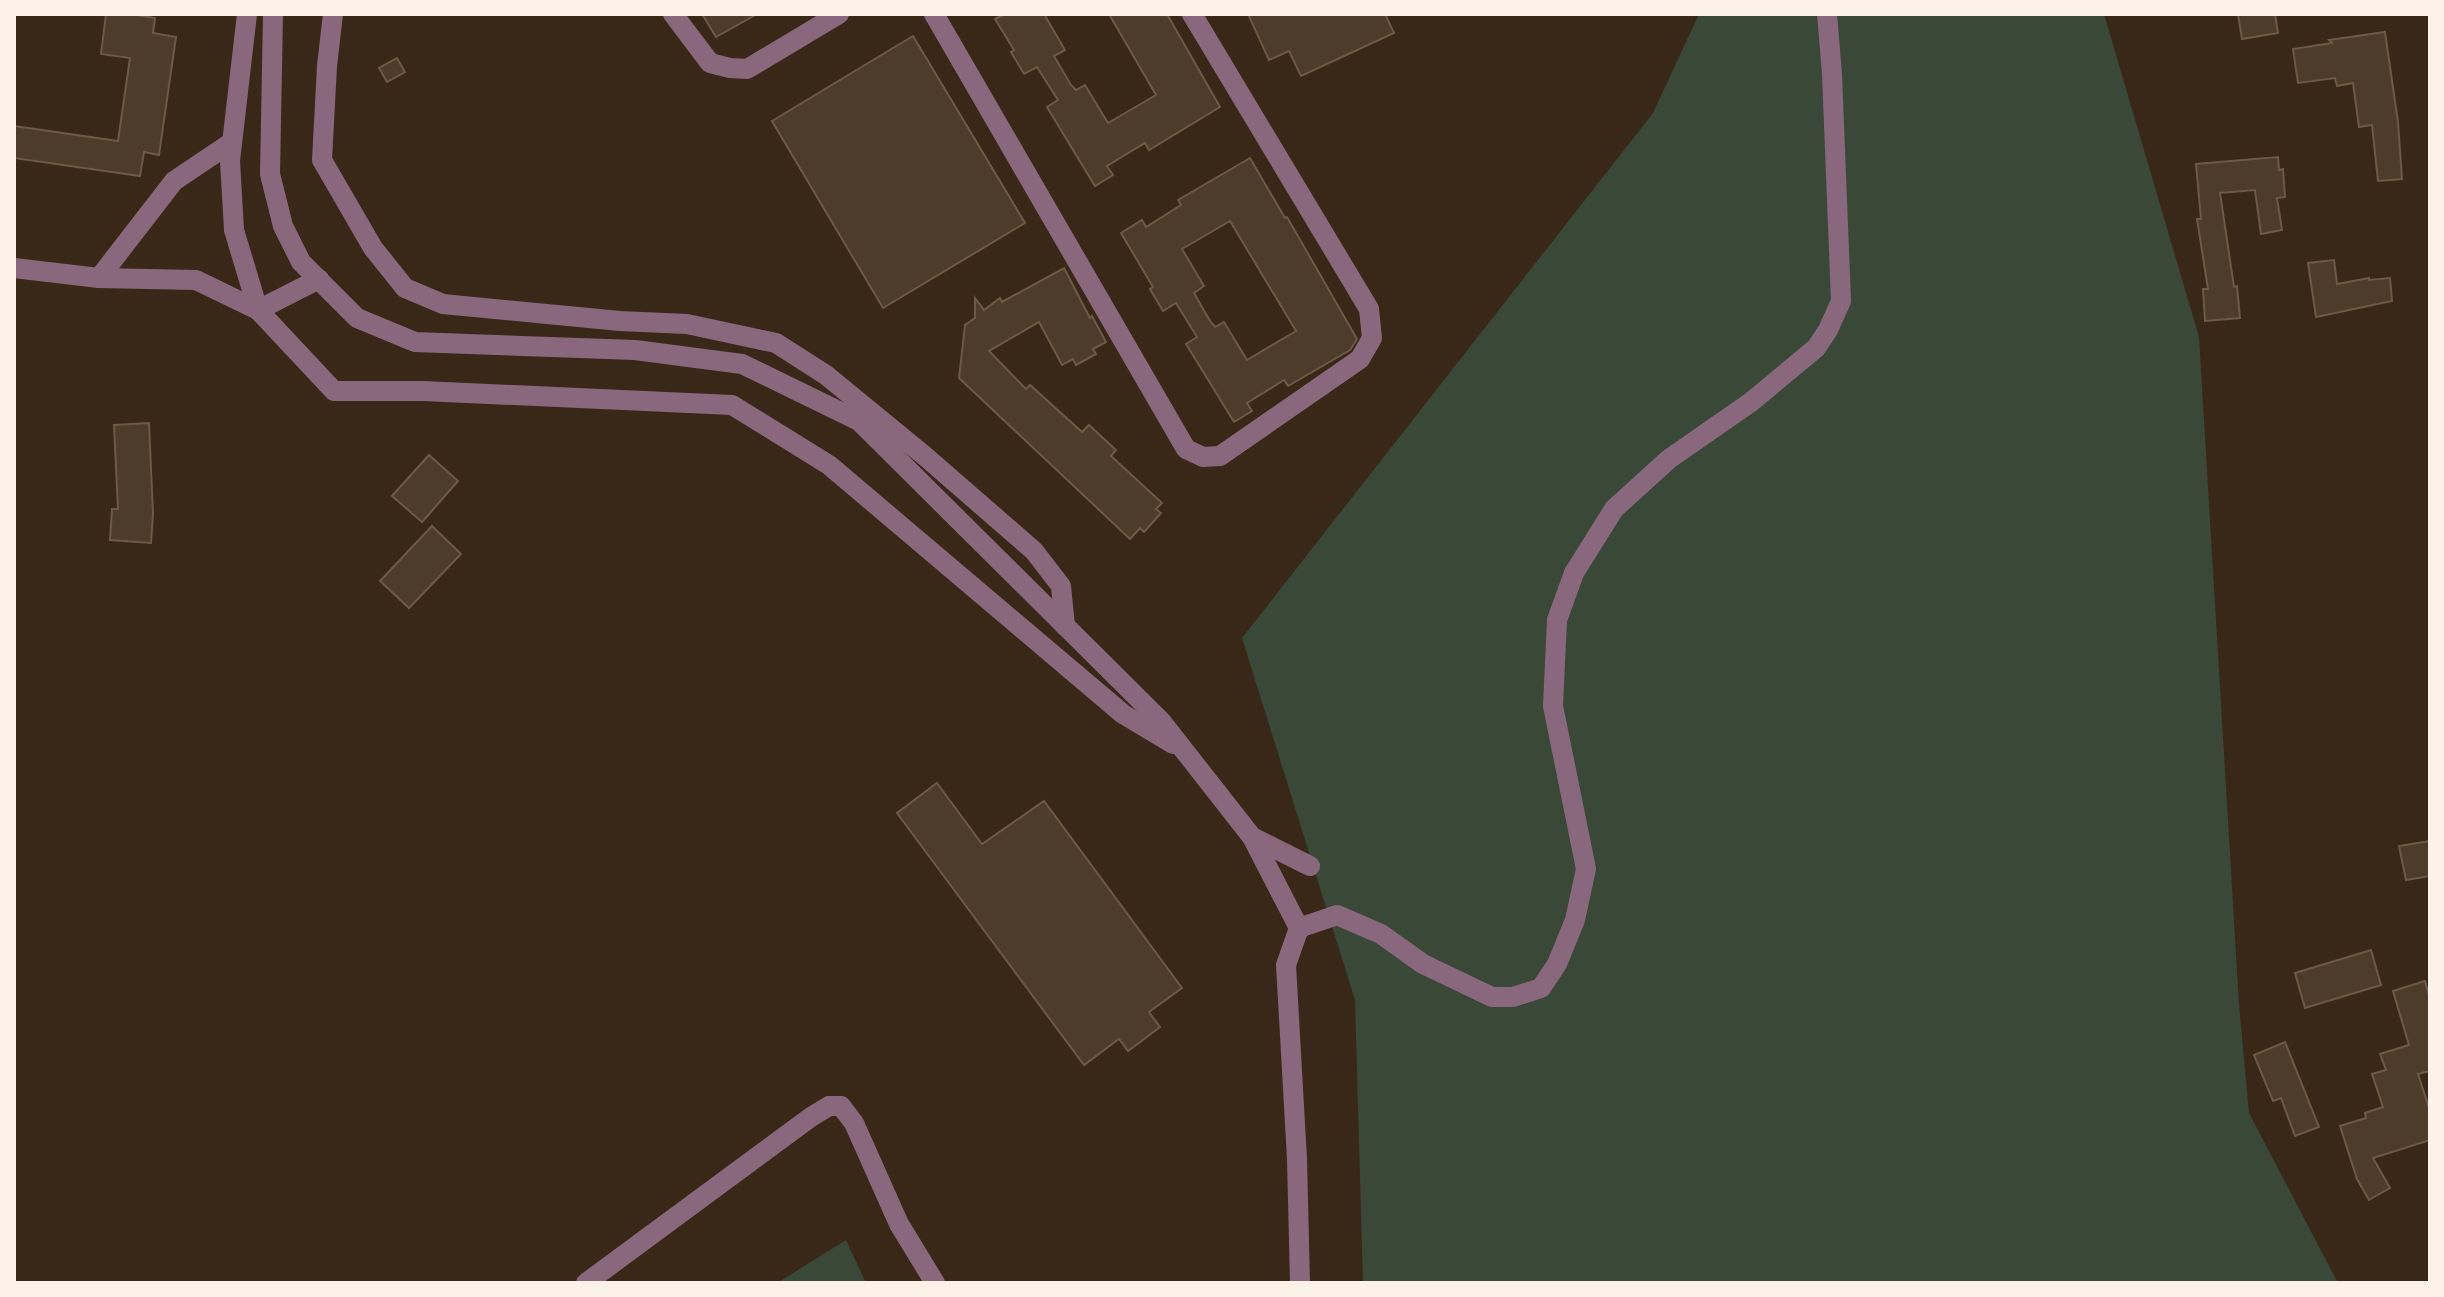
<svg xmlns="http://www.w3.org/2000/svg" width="2444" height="1297" viewBox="0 0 2444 1297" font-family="Lato,sans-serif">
	<rect width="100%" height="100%" fill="#392817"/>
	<g fill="#394837">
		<path d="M 1699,14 L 2104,14 L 2199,337 L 2239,1004 L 2249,1113 L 2338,1283 L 1363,1283 L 1355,1000 L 1242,638 L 1653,113 Z"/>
		<path d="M 846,1240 L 866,1283 L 777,1283 Z"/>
	</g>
	<g fill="#4d3c2a" stroke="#6c5946" stroke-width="2" fill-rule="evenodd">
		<path d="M 106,14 L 130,14 L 155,18 L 153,33 L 176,37 L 159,155 L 144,152 L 140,176 L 14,158 L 14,126 L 118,141 L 130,58 L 101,54 Z"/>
		<path d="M 702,14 L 757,14 L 716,37 Z"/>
		<path d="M 1005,14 L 1044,14 L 1065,50 L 1054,56 L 1071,85 L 1076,90 L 1085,85 L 1108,123 L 1156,95 L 1109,14 L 1167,14 L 1220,107 L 1149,150 L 1145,143 L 1107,166 L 1113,175 L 1095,186 L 1047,107 L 1058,100 L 1037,67 L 1024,74 L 1011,52 L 1014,50 L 995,19 Z"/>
		<path d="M 1248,14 L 1385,14 L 1394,33 L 1301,76 L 1289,51 L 1269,60 Z"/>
		<path d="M 2238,14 L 2275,14 L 2278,33 L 2242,39 Z"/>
		<path d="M 2385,32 L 2398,122 L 2402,179 L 2378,181 L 2372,125 L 2359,127 L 2353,83 L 2337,86 L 2335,78 L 2298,83 L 2293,49 L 2332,43 L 2329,40 Z"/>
		<path d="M 913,36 L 1025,223 L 883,308 L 772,121 Z"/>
		<path d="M 397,58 L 405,72 L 387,82 L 379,68 Z"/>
		<path d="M 2278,157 L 2279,170 L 2283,169 L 2285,197 L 2277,198 L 2282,230 L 2261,234 L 2255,190 L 2220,193 L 2234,287 L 2237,286 L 2240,318 L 2205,321 L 2203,289 L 2208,289 L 2197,219 L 2201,219 L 2196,164 Z"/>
		<path d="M 1250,158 L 1285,218 L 1287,217 L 1357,339 L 1350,350 L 1288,386 L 1284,380 L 1247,403 L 1252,411 L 1234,422 L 1186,344 L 1197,337 L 1176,303 L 1163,311 L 1150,289 L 1153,287 L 1121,233 L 1142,220 L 1146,227 L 1181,205 L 1178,200 ZM 1230,221 L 1296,331 L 1247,360 L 1224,322 L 1215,327 L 1210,321 L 1194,293 L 1204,286 L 1182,249 Z"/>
		<path d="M 2334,260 L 2337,284 L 2369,278 L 2369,280 L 2390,278 L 2392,301 L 2316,317 L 2308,263 Z"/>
		<path d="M 1064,268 L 1090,318 L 1092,316 L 1106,342 L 1093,349 L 1096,354 L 1076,365 L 1073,359 L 1062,365 L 1039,322 L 989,351 L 1026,389 L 1030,385 L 1082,432 L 1089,425 L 1116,450 L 1111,456 L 1162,503 L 1156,509 L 1161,513 L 1144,532 L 1140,528 L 1130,539 L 959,378 L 965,325 L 975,318 L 975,298 L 984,310 L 1000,298 L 1002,302 Z"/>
		<path d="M 149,423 L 153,514 L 151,543 L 110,540 L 112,509 L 118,509 L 114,425 Z"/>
		<path d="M 429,455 L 458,481 L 422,522 L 392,496 Z"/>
		<path d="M 432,526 L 461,554 L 409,608 L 380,581 Z"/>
		<path d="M 937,783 L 982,844 L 1044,801 L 1182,988 L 1149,1012 L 1160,1027 L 1128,1051 L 1119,1039 L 1084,1065 L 897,813 Z"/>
		<path d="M 2430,841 L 2430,876 L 2406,880 L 2399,846 Z"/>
		<path d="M 2371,950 L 2381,985 L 2305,1008 L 2295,973 Z"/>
		<path d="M 2425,981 L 2430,999 L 2430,1071 L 2418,1074 L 2430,1111 L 2430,1140 L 2373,1158 L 2390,1188 L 2369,1200 L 2357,1179 L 2340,1126 L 2366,1118 L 2365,1113 L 2383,1107 L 2372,1074 L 2386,1070 L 2380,1054 L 2409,1045 L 2393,991 Z"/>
		<path d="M 2285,1042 L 2319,1127 L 2295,1136 L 2281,1098 L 2273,1101 L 2254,1055 Z"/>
	</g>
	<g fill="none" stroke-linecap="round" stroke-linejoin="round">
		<g stroke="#89687e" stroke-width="20">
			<path d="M 247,14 L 230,161 L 234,230 L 258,310 L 334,391 L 423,391 L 732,405 L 829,465 L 1123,714 L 1173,744"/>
			<path d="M 273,14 L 270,174 L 283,226 L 301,262 L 357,318 L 415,342 L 635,350 L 742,364 L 859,421 L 1161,721 L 1252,837 L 1299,928"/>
			<path d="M 333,14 L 327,66 L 322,160 L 373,248 L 405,288 L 443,304 L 620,321 L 687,324 L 776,343 L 826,375 L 926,457 L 1034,551 L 1061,586 L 1065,626"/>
			<path d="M 673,14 L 710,63 L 730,68 L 747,69 L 839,14"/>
			<path d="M 934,14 L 1186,449 L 1203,457 L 1220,456 L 1360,359 L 1372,338 L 1369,309 L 1192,14"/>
			<path d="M 14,268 L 99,278 L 196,280 L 258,310 L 319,279"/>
			<path d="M 99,278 L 174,181 L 232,142"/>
			<path d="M 1252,837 L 1310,866"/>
			<path d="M 586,1283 L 811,1117 L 829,1106 L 841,1106 L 854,1123 L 899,1224 L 935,1283"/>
			<path d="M 1300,1283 L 1297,1159 L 1286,965 L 1299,928 L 1337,915 L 1381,934 L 1423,964 L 1492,997 L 1513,997 L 1541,988 L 1557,964 L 1575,920 L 1586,869 L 1553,706 L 1557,620 L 1574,573 L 1614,509 L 1669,459 L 1751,402 L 1816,348 L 1828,330 L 1841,301 L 1832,74 L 1827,14"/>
		</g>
	</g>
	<rect width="2444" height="1297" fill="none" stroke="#fdf2e7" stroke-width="32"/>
</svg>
